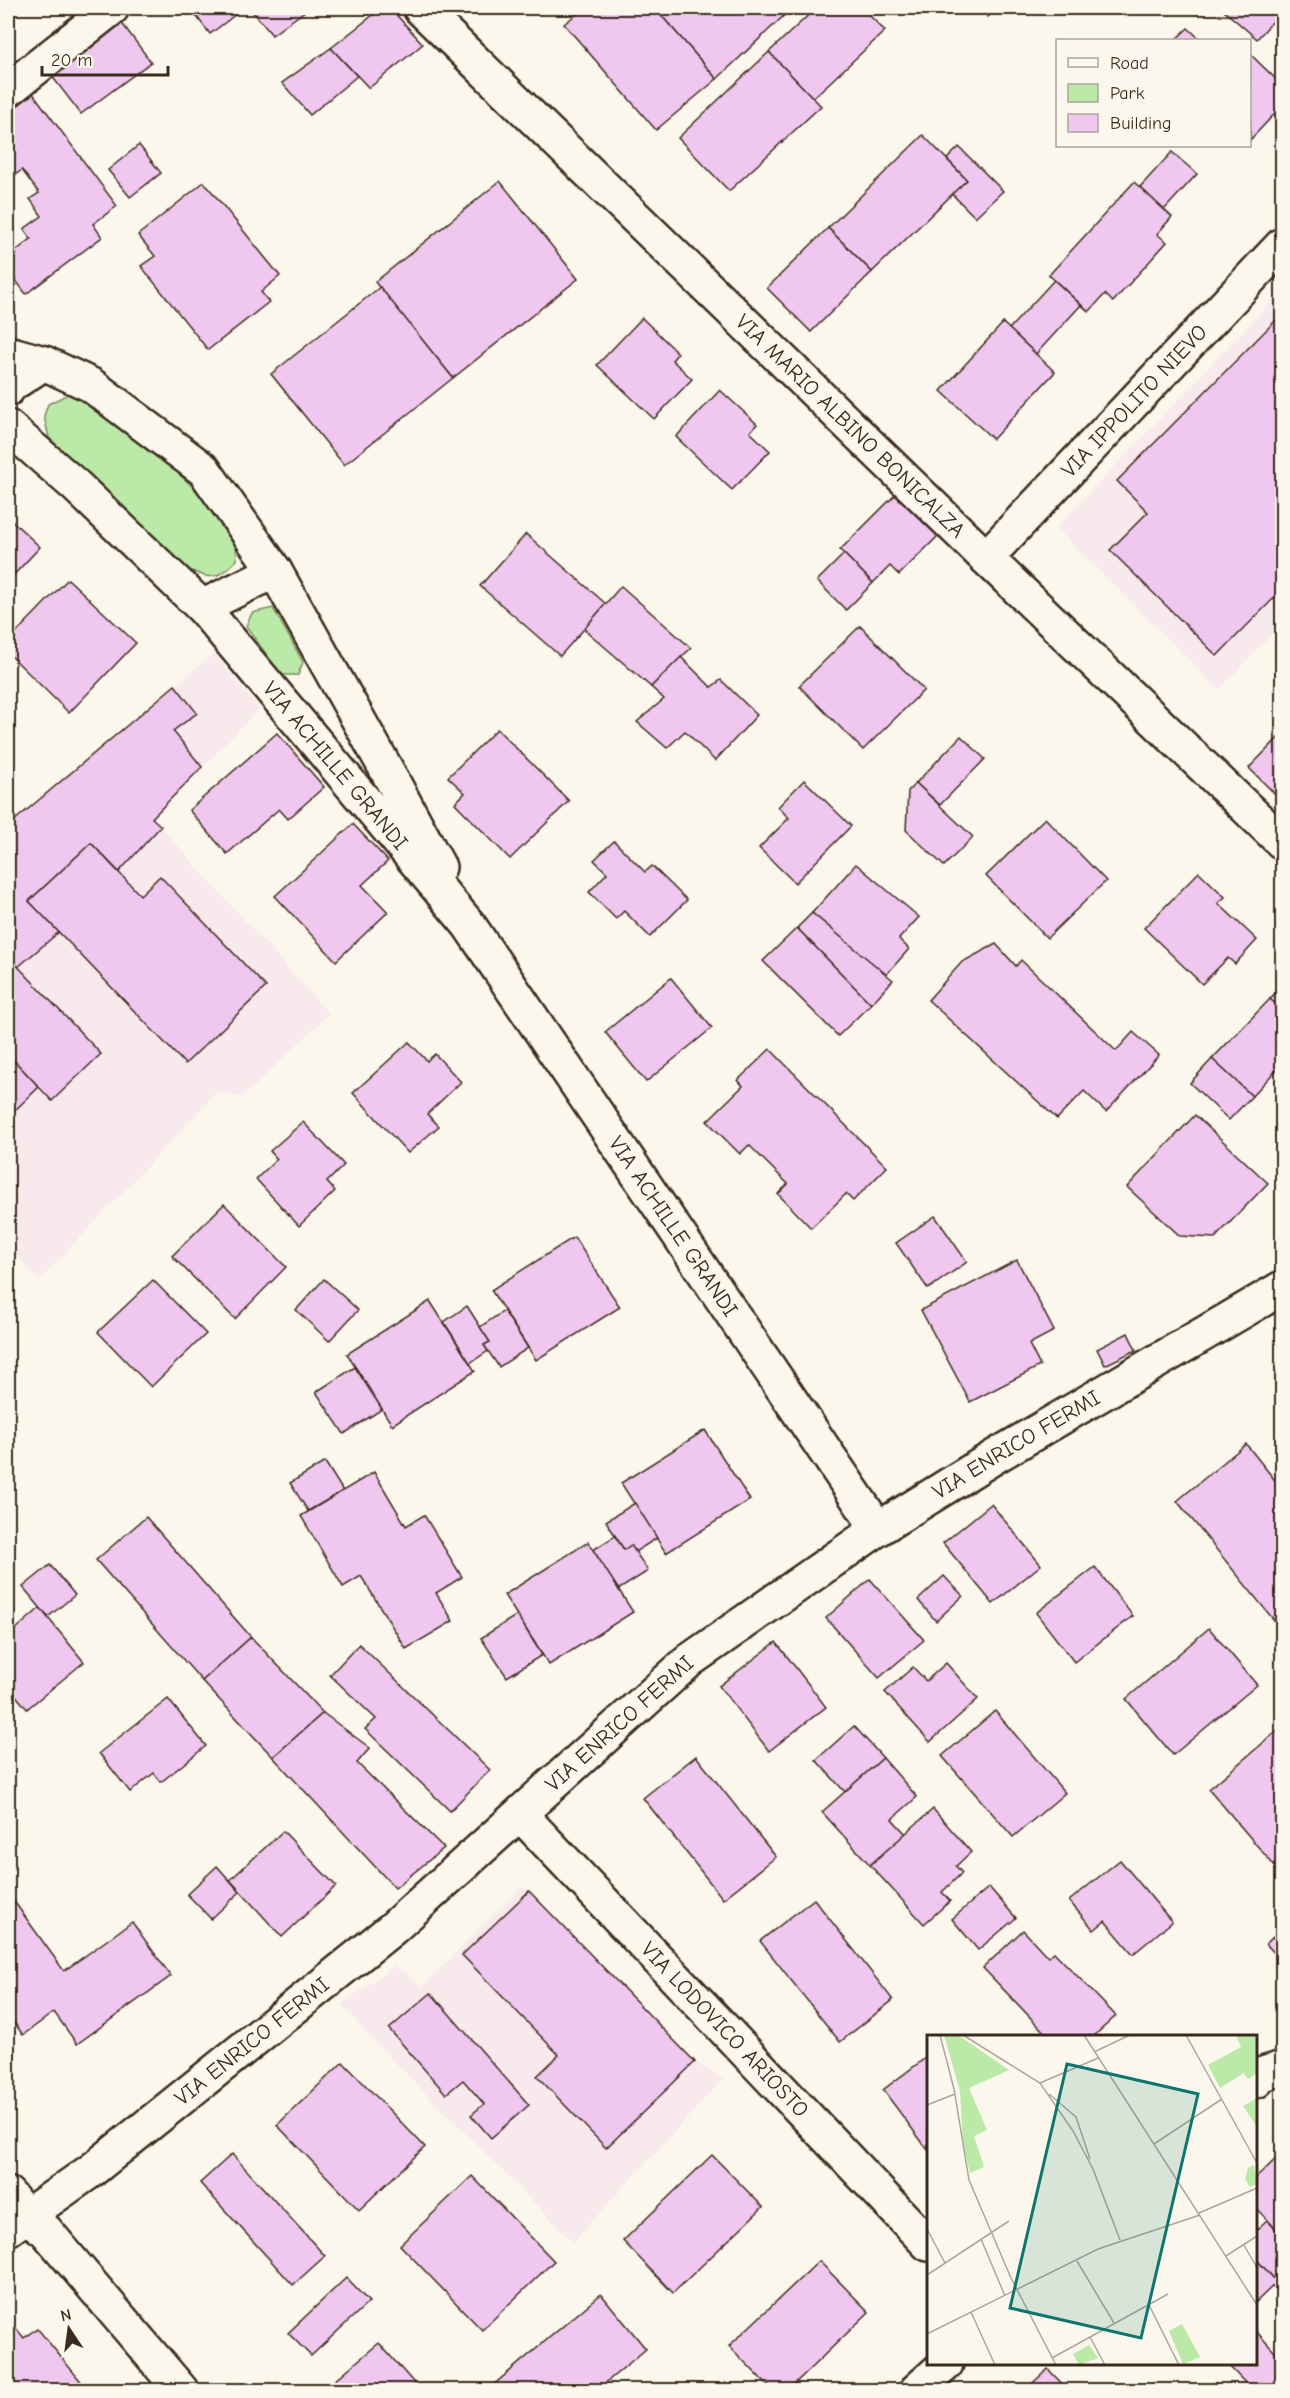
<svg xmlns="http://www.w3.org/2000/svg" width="1290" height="2398" viewBox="0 0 1290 2398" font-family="'Comic Neue',sans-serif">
	<rect width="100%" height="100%" fill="#fbf7ec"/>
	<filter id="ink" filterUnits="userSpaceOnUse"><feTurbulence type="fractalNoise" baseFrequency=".0167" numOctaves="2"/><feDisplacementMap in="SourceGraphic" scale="12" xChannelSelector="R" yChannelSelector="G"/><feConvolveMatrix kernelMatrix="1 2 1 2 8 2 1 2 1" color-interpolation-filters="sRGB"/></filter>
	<g filter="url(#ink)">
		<g fill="#f8e9ed">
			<path d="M 1282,290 L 1282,623 L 1219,690 L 1056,528 Z"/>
			<path d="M 214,653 L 259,709 L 153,818 L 329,1014 L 243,1097 L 217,1092 L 39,1281 L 8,1246 L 8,826 Z"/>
			<path d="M 522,1886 L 529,1891 L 695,2062 L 723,2079 L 573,2242 L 364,2031 L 342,2004 L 394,1966 L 423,1986 Z"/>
		</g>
		<g fill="#bbe9a7" stroke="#7b8a62" stroke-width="1.5">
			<path d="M 70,393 L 138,434 L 207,501 L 236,542 L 237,560 C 216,580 211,581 186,568 L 49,438 L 44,416 L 48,404 Z"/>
			<path d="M 273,608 L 303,662 L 298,675 L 281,675 L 246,626 L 252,613 Z"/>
		</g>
		<g fill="#f0c7ee" stroke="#3b2a1e" stroke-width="1.5">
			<path d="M 190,8 L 244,8 L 210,34 Z"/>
			<path d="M 250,8 L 309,8 L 272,35 Z"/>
			<path d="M 382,8 L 390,8 L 423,44 L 369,88 L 331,48 Z"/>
			<path d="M 584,8 L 655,8 L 717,79 L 656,130 L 564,24 Z"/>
			<path d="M 655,8 L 792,8 L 717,79 Z"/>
			<path d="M 816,8 L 862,8 L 885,31 L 813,98 L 769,52 Z"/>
			<path d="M 979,8 L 998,8 L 988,17 Z"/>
			<path d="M 1221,8 L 1282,8 L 1282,11 L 1257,39 Z"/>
			<path d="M 1282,11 L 1282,27 L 1274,19 Z"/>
			<path d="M 121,22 L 151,62 L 81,114 L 51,75 Z"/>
			<path d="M 1188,28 L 1201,40 L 1175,40 Z"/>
			<path d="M 331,48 L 357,76 L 310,115 L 282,83 Z"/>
			<path d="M 769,52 L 821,106 L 729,191 L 678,138 Z"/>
			<path d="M 1250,54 L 1282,85 L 1282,106 L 1250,140 Z"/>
			<path d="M 32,92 L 117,206 L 93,224 L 102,237 L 26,294 L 8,270 L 8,257 L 31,239 L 24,229 L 42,216 L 30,199 L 39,193 L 22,170 L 8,180 L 8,110 Z"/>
			<path d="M 923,135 L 967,180 L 872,272 L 828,228 Z"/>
			<path d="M 139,145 L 161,173 L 130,197 L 108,170 Z"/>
			<path d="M 959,147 L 1003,191 L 975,217 L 952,194 L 967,180 L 947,159 Z"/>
			<path d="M 1172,152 L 1197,174 L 1164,210 L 1140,187 Z"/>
			<path d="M 500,181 L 578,279 L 453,378 L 375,282 Z"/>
			<path d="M 204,182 L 280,276 L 261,292 L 269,302 L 208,350 L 141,266 L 155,256 L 138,235 Z"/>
			<path d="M 1134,182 L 1172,217 L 1157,234 L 1167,242 L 1113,302 L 1105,294 L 1089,312 L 1049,275 Z"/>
			<path d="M 828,228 L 872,272 L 811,332 L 767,288 Z"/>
			<path d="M 1054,280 L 1081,305 L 1036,354 L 1009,329 Z"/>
			<path d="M 380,287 L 453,378 L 344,465 L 271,374 Z"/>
			<path d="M 1282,314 L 1282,590 L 1217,656 L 1110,550 L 1148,512 L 1117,481 Z"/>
			<path d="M 642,318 L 678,353 L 672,360 L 692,379 L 654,419 L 597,365 Z"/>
			<path d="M 1003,323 L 1055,372 L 993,439 L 941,391 Z"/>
			<path d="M 720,390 L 757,424 L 750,432 L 770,451 L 732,490 L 676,437 Z"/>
			<path d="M 900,490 L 942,532 L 899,575 L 890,566 L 873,583 L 840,550 Z"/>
			<path d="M 8,517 L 40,547 L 8,581 Z"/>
			<path d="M 526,534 L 606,604 L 560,656 L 480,586 Z"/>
			<path d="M 844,554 L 873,583 L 846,610 L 817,581 Z"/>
			<path d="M 68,579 L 136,643 L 69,713 L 8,653 L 8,641 Z"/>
			<path d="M 621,586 L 691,648 L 651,687 L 584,629 Z"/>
			<path d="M 860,626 L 924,690 L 863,750 L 799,686 Z"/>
			<path d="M 681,657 L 711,687 L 721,680 L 757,715 L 715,761 L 685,731 L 667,748 L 637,722 L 664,699 L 651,687 Z"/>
			<path d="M 175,685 L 197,713 L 173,731 L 202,767 L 152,818 L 161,826 L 119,872 L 91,843 L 29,901 L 59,932 L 18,967 L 8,956 L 8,826 Z"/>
			<path d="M 497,729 L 569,801 L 510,859 L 455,803 L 465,793 L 448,777 Z"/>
			<path d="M 277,733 L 324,787 L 288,819 L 279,809 L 227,854 L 189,810 Z"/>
			<path d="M 1282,734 L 1282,801 L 1249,768 Z"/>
			<path d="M 961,736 L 985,759 L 940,805 L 916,783 Z"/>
			<path d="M 804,780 L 851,826 L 795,883 L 759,848 L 789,818 L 778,807 Z"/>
			<path d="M 916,783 L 973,837 L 944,866 L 906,830 L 908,791 Z"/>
			<path d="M 1045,818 L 1106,881 L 1047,938 L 986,876 Z"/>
			<path d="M 353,824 L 388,861 L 362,885 L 388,912 L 336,961 L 275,896 Z"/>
			<path d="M 614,841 L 645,872 L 652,866 L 687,900 L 650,937 L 624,911 L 616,919 L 589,892 L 607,873 L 594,860 Z"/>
			<path d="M 91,843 L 140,895 L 160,876 L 266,987 L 185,1064 L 29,901 Z"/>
			<path d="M 856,864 L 919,917 L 899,939 L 909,949 L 886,975 L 812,913 Z"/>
			<path d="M 1199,872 L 1225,897 L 1218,903 L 1257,940 L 1235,964 L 1228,958 L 1202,984 L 1144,928 Z"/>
			<path d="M 812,913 L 893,980 L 871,1004 L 797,928 Z"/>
			<path d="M 797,928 L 871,1004 L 838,1036 L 763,961 Z"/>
			<path d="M 996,944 L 1016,966 L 1021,960 L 1116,1051 L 1133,1032 L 1159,1055 L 1106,1112 L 1084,1091 L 1057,1119 L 928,1000 L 962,962 Z"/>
			<path d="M 8,956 L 101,1054 L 52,1101 L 8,1054 Z"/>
			<path d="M 671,978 L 712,1028 L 646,1082 L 605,1032 Z"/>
			<path d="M 1282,985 L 1282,1010 L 1270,999 Z"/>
			<path d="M 1270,999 L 1282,1010 L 1282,1064 L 1252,1096 L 1212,1059 Z"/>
			<path d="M 409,1042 L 427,1061 L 435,1054 L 461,1082 L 427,1114 L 439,1126 L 408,1153 L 353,1093 Z"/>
			<path d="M 770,1049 L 887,1167 L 853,1201 L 846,1194 L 811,1228 L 778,1194 L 788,1184 L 749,1145 L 740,1154 L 707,1121 L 743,1086 L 738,1080 Z"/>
			<path d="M 8,1054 L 39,1087 L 8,1117 Z"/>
			<path d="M 1212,1059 L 1252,1096 L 1229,1120 L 1190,1083 Z"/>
			<path d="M 1195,1115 L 1268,1183 L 1215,1238 L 1180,1236 L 1127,1187 Z"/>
			<path d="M 303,1122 L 344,1165 L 327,1182 L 335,1191 L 299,1226 L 256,1179 L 277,1159 L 270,1151 Z"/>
			<path d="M 224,1204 L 286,1267 L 235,1319 L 172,1256 Z"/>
			<path d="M 935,1216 L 967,1262 L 928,1289 L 896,1243 Z"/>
			<path d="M 574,1237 L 620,1307 L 536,1360 L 491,1290 Z"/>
			<path d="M 1017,1260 L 1054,1331 L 1029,1344 L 1040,1366 L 970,1402 L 921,1310 Z"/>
			<path d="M 324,1279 L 358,1310 L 329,1341 L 296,1310 Z"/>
			<path d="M 153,1280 L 206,1334 L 151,1387 L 98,1332 Z"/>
			<path d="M 430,1301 L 475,1371 L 392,1425 L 347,1354 Z"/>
			<path d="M 467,1306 L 490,1342 L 484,1345 L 488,1351 L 470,1363 L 444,1322 Z"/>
			<path d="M 504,1311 L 528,1348 L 499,1367 L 484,1345 L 490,1342 L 480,1327 Z"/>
			<path d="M 1128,1333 L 1136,1350 L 1105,1365 L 1097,1349 Z"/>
			<path d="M 355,1367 L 382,1409 L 344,1434 L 316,1392 Z"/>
			<path d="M 705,1430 L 750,1500 L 666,1553 L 621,1483 Z"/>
			<path d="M 1246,1444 L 1282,1489 L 1282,1630 L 1177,1501 Z"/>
			<path d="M 325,1462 L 343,1491 L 308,1511 L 290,1483 Z"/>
			<path d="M 374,1472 L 406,1526 L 424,1515 L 462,1577 L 436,1593 L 453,1621 L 406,1649 L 361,1576 L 343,1587 L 301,1516 Z"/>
			<path d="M 635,1503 L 657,1538 L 635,1552 L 631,1545 L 624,1550 L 606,1521 Z"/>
			<path d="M 991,1504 L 1041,1565 L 993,1604 L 943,1543 Z"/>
			<path d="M 146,1517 L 251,1637 L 202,1681 L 96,1560 Z"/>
			<path d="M 615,1536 L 624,1550 L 631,1545 L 648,1571 L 618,1590 L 593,1550 Z"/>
			<path d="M 588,1542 L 633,1612 L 549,1665 L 504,1595 Z"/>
			<path d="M 50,1565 L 75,1595 L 48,1617 L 23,1587 Z"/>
			<path d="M 1095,1567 L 1133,1616 L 1074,1662 L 1036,1613 Z"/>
			<path d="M 944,1576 L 963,1596 L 936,1621 L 918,1600 Z"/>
			<path d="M 870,1579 L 924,1640 L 879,1678 L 826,1618 Z"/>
			<path d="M 40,1608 L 84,1662 L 27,1709 L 8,1686 L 8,1636 Z"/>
			<path d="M 517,1615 L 542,1655 L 507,1677 L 481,1638 Z"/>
			<path d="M 1209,1628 L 1257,1685 L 1173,1755 L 1126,1699 Z"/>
			<path d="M 251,1637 L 323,1713 L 273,1757 L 202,1681 Z"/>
			<path d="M 776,1642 L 826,1707 L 769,1751 L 719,1686 Z"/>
			<path d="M 359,1644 L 490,1770 L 450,1811 L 365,1729 L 376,1719 L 330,1675 Z"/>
			<path d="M 946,1663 L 978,1699 L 930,1742 L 885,1692 L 913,1667 L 926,1681 Z"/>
			<path d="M 168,1699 L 206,1746 L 161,1782 L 154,1773 L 130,1792 L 99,1753 Z"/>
			<path d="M 995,1711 L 1065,1793 L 1013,1837 L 942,1756 Z"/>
			<path d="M 323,1713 L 370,1748 L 357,1763 L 444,1848 L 395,1888 L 273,1757 Z"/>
			<path d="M 854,1726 L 883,1758 L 845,1792 L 816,1760 Z"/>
			<path d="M 1277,1731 L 1282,1738 L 1282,1875 L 1209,1789 Z"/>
			<path d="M 696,1756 L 776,1857 L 723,1899 L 643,1798 Z"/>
			<path d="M 883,1758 L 917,1797 L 892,1819 L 906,1834 L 870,1865 L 822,1812 Z"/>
			<path d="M 933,1809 L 971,1852 L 956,1866 L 962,1873 L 942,1892 L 950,1901 L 924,1924 L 870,1865 Z"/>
			<path d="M 283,1831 L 336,1886 L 282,1937 L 230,1880 Z"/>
			<path d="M 1120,1860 L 1172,1922 L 1133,1954 L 1105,1921 L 1094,1930 L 1069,1901 Z"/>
			<path d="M 217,1866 L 240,1892 L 211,1919 L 187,1894 Z"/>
			<path d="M 989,1887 L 1016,1918 L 978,1950 L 952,1919 Z"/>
			<path d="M 529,1891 L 695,2062 L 606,2148 L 537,2076 L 559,2055 L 462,1955 Z"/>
			<path d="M 8,1893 L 64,1971 L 132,1922 L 171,1976 L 77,2044 L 54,2012 L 23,2035 L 8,2014 Z"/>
			<path d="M 814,1899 L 893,2000 L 840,2042 L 760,1941 Z"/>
			<path d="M 1282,1928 L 1282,1961 L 1266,1944 Z"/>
			<path d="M 1023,1930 L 1048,1957 L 1054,1952 L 1116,2016 L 1094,2036 L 1048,2036 L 983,1968 Z"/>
			<path d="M 431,1993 L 529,2105 L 491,2138 L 471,2115 L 484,2104 L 463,2080 L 446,2094 L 389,2029 Z"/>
			<path d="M 928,2056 L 928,2150 L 883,2090 Z"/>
			<path d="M 343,2062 L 425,2147 L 359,2210 L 277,2125 Z"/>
			<path d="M 1282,2153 L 1282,2236 L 1256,2207 L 1256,2178 Z"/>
			<path d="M 232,2154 L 325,2256 L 293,2285 L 200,2183 Z"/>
			<path d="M 712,2155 L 763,2207 L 673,2293 L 623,2241 Z"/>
			<path d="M 472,2176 L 554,2261 L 482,2330 L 400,2245 Z"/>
			<path d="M 1267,2220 L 1282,2236 L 1282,2277 L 1277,2282 L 1256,2259 L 1256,2230 Z"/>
			<path d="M 1256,2259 L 1277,2282 L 1256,2302 Z"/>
			<path d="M 819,2261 L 869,2312 L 788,2390 L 772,2390 L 729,2346 Z"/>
			<path d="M 346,2278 L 369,2302 L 311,2356 L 288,2333 Z"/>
			<path d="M 601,2294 L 646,2349 L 597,2390 L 495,2390 L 491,2387 Z"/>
			<path d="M 10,2321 L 24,2338 L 37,2328 L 88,2390 L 8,2390 L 8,2323 Z"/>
			<path d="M 1256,2331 L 1282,2360 L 1282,2390 L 1252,2390 L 1227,2364 L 1256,2364 Z"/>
			<path d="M 379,2343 L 420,2390 L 332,2390 L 328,2386 Z"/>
			<path d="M 1048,2369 L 1068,2390 L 1025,2390 Z"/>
		</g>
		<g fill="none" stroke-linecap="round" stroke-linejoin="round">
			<g stroke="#3b2a1e" stroke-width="38">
				<g id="minor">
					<path d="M 8,90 L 112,8"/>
					<path d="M 8,353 L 44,363 L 91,385 L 204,470 L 275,571 L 385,767 L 439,867"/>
					<path d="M 8,389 L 9,386 L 44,363"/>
					<path id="s1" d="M 8,427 L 76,486 L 202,607 L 469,925 L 878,1529"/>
					<path id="s2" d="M 986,558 L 1282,245"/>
					<path d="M 202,607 L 275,571"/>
					<path id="s3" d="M 521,1815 L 928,2244"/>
					<path d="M 1256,2081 L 1263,2074 L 1282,2068"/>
					<path d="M 8,2194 L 26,2216 L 46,2231 L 181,2390"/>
					<path id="s4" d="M 8,2229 L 92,2170 L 393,1928 L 690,1660 L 878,1529 L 994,1457 L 1282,1288"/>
					<path d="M 917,2390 L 946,2364"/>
				</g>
			</g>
			<g stroke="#3b2a1e" stroke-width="38">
				<g id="secondary">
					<path id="s5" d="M 420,8 L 986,558 L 1282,842"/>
				</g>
			</g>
			<use href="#minor" stroke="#fbf7ec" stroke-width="33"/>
			<use href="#secondary" stroke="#fbf7ec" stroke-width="33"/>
		</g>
	</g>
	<g text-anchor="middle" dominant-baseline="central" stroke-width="4.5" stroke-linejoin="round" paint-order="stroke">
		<g font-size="22" fill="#3b2a1e" stroke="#fbf7ec">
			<text stroke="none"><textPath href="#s2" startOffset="216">VIA IPPOLITO NIEVO</textPath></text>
			<text stroke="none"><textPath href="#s5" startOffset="600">VIA MARIO ALBINO BONICALZA</textPath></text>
			<text stroke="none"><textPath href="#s1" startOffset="472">VIA ACHILLE GRANDI</textPath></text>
			<text stroke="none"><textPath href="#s1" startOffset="1044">VIA ACHILLE GRANDI</textPath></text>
			<text stroke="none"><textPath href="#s4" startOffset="1280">VIA ENRICO FERMI</textPath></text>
			<text stroke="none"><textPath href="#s4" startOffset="794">VIA ENRICO FERMI</textPath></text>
			<text stroke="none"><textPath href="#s3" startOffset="296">VIA LODOVICO ARIOSTO</textPath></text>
			<text stroke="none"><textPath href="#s4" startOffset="308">VIA ENRICO FERMI</textPath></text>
		</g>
	</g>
	<g transform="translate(927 2035)">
		<rect width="330" height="330" fill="#fbf7ec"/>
		<path d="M 17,0 L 31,0 L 82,35 L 42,53 L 60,95 L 47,101 L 57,132 L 43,138 L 36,109 L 33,56 ZM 309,0 L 330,0 L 330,38 L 321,44 L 317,38 L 293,53 L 281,30 L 314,12 ZM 330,63 L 330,92 L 316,71 ZM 327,130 L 330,149 L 323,152 L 318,144 L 321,133 ZM 255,289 L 273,322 L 256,329 L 242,296 ZM 162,310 L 171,323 L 152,330 L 146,319 Z" fill="#bbe9a7"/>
		<path fill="none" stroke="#aea59a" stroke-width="1.5" d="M 13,0 L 27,54 L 42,145 L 84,243 L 129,330M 36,0 L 113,48 L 146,96 L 166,134 L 193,205M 157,0 L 330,270M 259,0 L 330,128M 167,17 L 203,0M 113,48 L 171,23M 122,59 L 149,82 L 163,124M 0,70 L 28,59M 227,109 L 295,64M 272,178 L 330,153M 0,194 L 18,228M 54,204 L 78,261M 317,210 L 330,233M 299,221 L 330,201M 150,226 L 187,288M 0,240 L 82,186M 222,270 L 252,330M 44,277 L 68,330M 0,299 L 171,214 L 273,180M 163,302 L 178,330M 125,323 L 241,259"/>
		<path fill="#0f766e" fill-opacity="0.15" stroke="#0f766e" stroke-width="3" d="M 140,29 L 271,59 L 214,303 L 83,273 Z"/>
		<rect width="330" height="330" fill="none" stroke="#3b2a1e" stroke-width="3"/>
	</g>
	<rect width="1290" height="2398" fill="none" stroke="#fbf7ec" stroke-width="30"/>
	<rect x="15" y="15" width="1260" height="2368" fill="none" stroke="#3b2a1e" stroke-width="2" filter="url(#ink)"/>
	<rect x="1056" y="39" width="195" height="108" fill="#fbf7ec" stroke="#aea59a" stroke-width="1.5"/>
	<rect x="1068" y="58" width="30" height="9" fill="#fbf7ec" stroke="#aea59a" stroke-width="1.5"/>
	<text x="1110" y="69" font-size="18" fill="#3b2a1e">Road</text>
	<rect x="1068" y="84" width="30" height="18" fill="#bbe9a7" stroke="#aea59a" stroke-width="1.5"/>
	<text x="1110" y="99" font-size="18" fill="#3b2a1e">Park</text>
	<rect x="1068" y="114" width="30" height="18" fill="#f0c7ee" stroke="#aea59a" stroke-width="1.5"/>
	<text x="1110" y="129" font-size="18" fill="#3b2a1e">Building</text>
	<g transform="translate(69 2329) rotate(347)" stroke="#fbf7ec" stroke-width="4.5" paint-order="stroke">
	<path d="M0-4.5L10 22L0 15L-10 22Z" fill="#3b2a1e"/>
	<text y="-9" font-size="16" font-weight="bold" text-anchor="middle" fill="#3b2a1e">N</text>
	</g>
	<path d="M42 66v9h126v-9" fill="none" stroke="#3b2a1e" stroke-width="3"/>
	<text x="51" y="66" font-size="18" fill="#3b2a1e" stroke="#fbf7ec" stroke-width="4.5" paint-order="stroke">20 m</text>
</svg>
